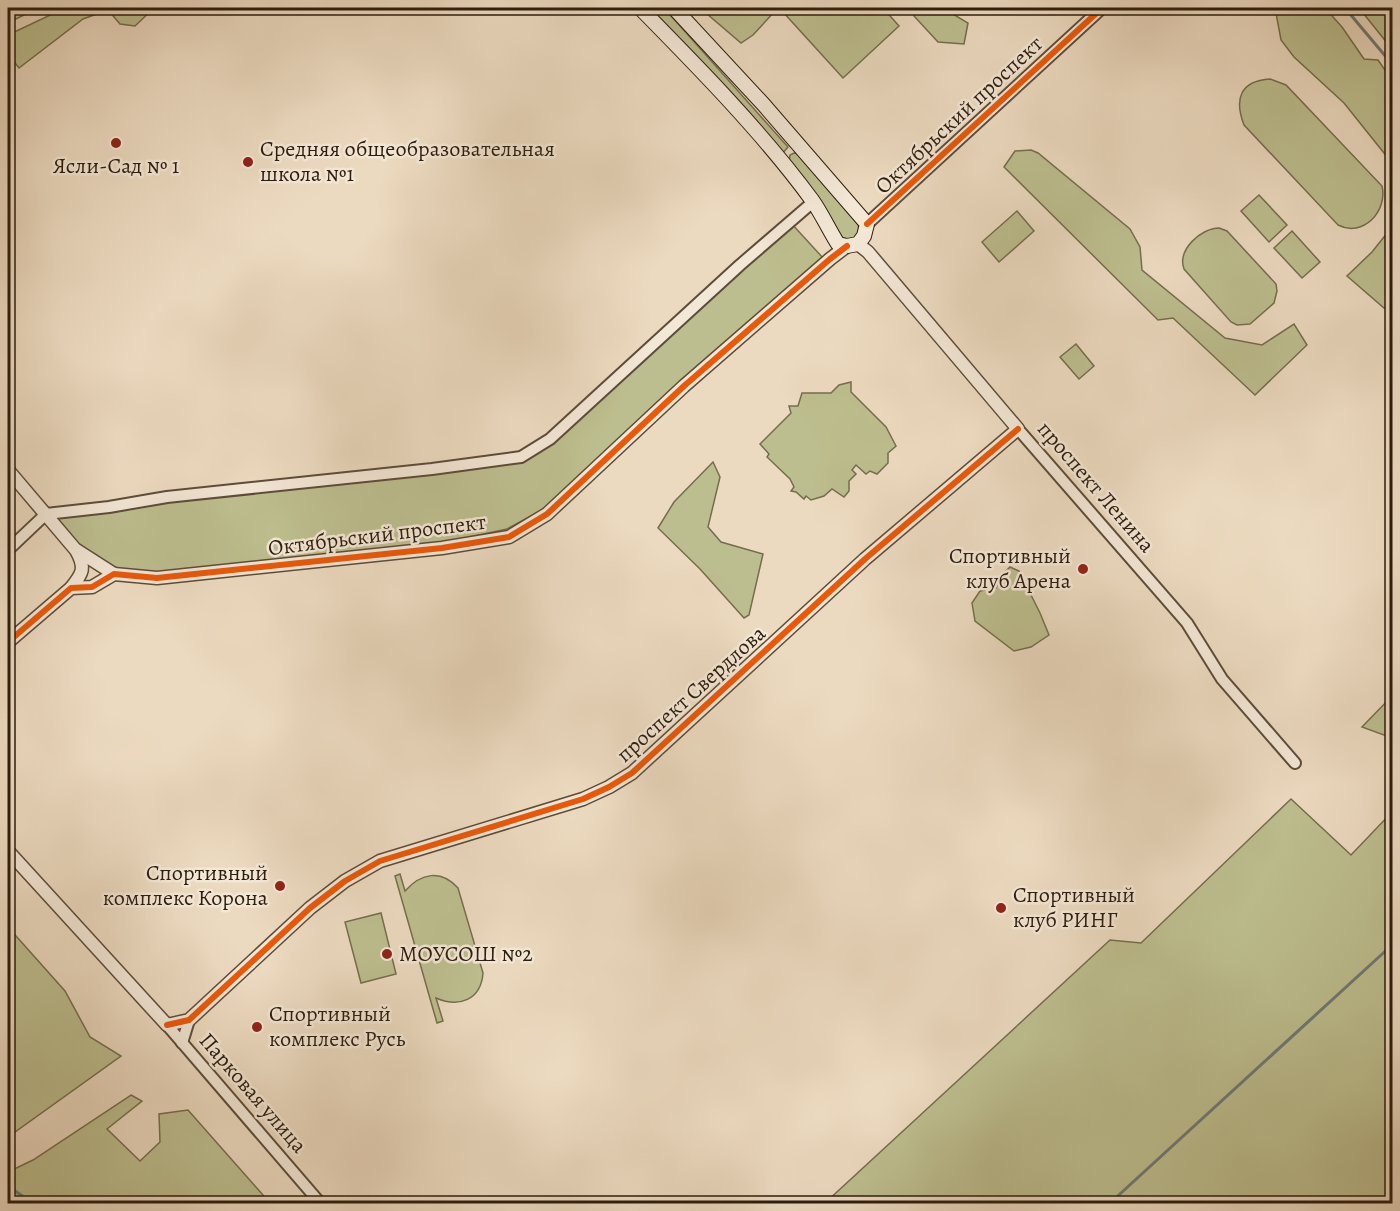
<svg xmlns="http://www.w3.org/2000/svg" width="1400" height="1211" viewBox="0 0 1400 1211" font-family="Alegreya,serif">
	<rect width="100%" height="100%" fill="#ecdac0"/>
	<filter id="stains"><feTurbulence type="fractalNoise" baseFrequency=".00333" numOctaves="4"/><feColorMatrix values="0 0 0 0 .2 0 0 0 0 .09 0 0 0 0 .02 0 0 0 .5 -.17"/></filter>
	<radialGradient id="worn" r=".72"><stop offset=".6" stop-color="#630" stop-opacity="0"/><stop offset="1" stop-color="#630" stop-opacity=".3"/></radialGradient>
	<g fill="#bdbe8f" stroke="#756e4e" stroke-width="1.5">
		<path d="M 8,8 L 38,8 L 8,23 Z"/>
		<path d="M 65,8 L 154,8 L 135,26 L 120,24 L 108,10 L 83,19 L 19,68 L 8,54 L 8,35 Z"/>
		<path d="M 648,8 L 664,8 L 788,147 L 782,154 Z"/>
		<path d="M 713,8 L 776,8 L 776,10 L 753,35 L 741,43 L 706,13 Z"/>
		<path d="M 788,8 L 883,8 L 899,26 L 843,78 L 783,12 Z"/>
		<path d="M 914,8 L 943,8 L 968,23 L 964,44 L 938,42 L 914,16 Z"/>
		<path d="M 1282,8 L 1325,8 L 1342,27 L 1364,59 L 1378,60 L 1392,80 L 1392,163 L 1344,103 L 1294,57 L 1281,40 L 1276,13 Z"/>
		<path d="M 1359,8 L 1392,8 L 1392,49 Z"/>
		<path d="M 1270,79 L 1286,85 L 1382,186 C 1388,211 1363,238 1338,225 L 1244,125 C 1234,99 1240,81 1270,79 Z"/>
		<path d="M 1031,150 L 1038,153 L 1130,229 L 1140,247 L 1142,270 L 1225,338 L 1262,345 L 1294,324 L 1307,345 L 1255,395 L 1173,318 L 1158,320 L 1004,167 L 1015,151 Z"/>
		<path d="M 794,153 L 798,154 L 858,223 L 859,231 L 854,239 L 844,240 L 789,162 L 790,155 Z"/>
		<path d="M 1259,195 L 1287,225 L 1269,242 L 1241,211 Z"/>
		<path d="M 1017,211 L 1034,231 L 999,262 L 982,242 Z"/>
		<path d="M 791,223 L 823,258 L 544,509 L 507,529 L 423,547 L 151,575 L 115,568 L 78,545 L 54,515 L 523,459 Z"/>
		<path d="M 1392,227 L 1392,309 L 1384,308 L 1347,276 L 1372,252 Z"/>
		<path d="M 1219,228 L 1227,231 L 1276,284 L 1277,291 L 1274,303 L 1250,324 L 1237,325 L 1231,322 L 1184,269 C 1177,250 1201,228 1219,228 Z"/>
		<path d="M 1292,231 L 1320,262 L 1302,278 L 1274,248 Z"/>
		<path d="M 1076,344 L 1094,366 L 1079,379 L 1060,357 Z"/>
		<path d="M 851,382 L 851,392 L 886,427 L 896,446 L 888,453 L 888,463 L 877,474 L 870,471 L 866,474 L 856,465 L 852,470 L 856,474 L 849,481 L 849,491 L 844,497 L 832,489 L 824,496 L 811,500 L 806,496 L 804,499 L 796,492 L 791,491 L 794,487 L 790,479 L 767,457 L 769,454 L 760,444 L 791,413 L 789,406 L 798,406 L 802,393 L 831,393 L 839,385 Z"/>
		<path d="M 713,462 L 720,477 L 708,527 L 721,542 L 763,554 L 749,615 L 744,618 L 700,569 L 658,528 L 674,502 Z"/>
		<path d="M 1010,567 L 1019,571 L 1040,613 L 1049,635 L 1031,647 L 1014,651 L 975,621 L 972,603 L 980,591 L 996,588 L 1001,576 Z"/>
		<path d="M 1392,696 L 1392,738 L 1362,727 Z"/>
		<path d="M 1291,799 L 1351,855 L 1392,812 L 1392,1203 L 825,1203 L 1110,940 L 1141,943 Z"/>
		<path d="M 400,874 L 405,891 C 421,873 441,869 458,888 L 483,973 C 481,1000 459,1008 436,998 L 443,1021 L 437,1023 L 395,876 Z"/>
		<path d="M 381,913 L 396,974 L 361,983 L 345,922 Z"/>
		<path d="M 8,927 L 65,991 L 90,1037 L 121,1056 L 8,1137 Z"/>
		<path d="M 131,1095 L 142,1101 L 107,1129 L 140,1161 L 160,1142 L 159,1114 L 188,1110 L 270,1203 L 8,1203 L 8,1172 L 33,1160 Z"/>
	</g>
	<g fill="none" stroke-linecap="round" stroke-linejoin="round">
		<g stroke="#707a75" stroke-width="3">
			<path d="M 1345,8 L 1392,64"/>
			<path d="M 8,1186 L 34,1204"/>
			<path d="M 1109,1204 L 1392,945"/>
		</g>
		<g stroke="#5d4c3a" stroke-width="14">
			<g id="minor">
				<path d="M 867,224 L 1102,8"/>
				<path d="M 1018,429 L 1187,623 L 1222,679 L 1295,763"/>
				<path d="M 8,550 L 46,514 L 109,507 L 167,497 L 432,469 L 521,457 L 550,439 L 740,265 L 813,202"/>
				<path d="M 167,1025 L 321,1204"/>
				<path d="M 182,1043 L 189,1020"/>
			</g>
		</g>
		<g stroke="#5d4c3a" stroke-width="15">
			<g id="tertiary">
				<path d="M 8,470 L 75,549 L 114,574"/>
				<path d="M 71,588 C 83,573 86,568 76,550"/>
				<path d="M 8,642 L 71,588 L 92,587 L 114,574 L 157,578 L 442,548 L 509,537 L 547,514 L 684,386 L 830,259 L 847,246"/>
				<path d="M 8,851 L 167,1025 L 189,1020 L 310,908 L 345,881 L 380,861 L 583,799 L 609,787 L 632,773 L 865,559 L 1018,429 L 868,252 L 858,244"/>
			</g>
		</g>
		<g stroke="#2d1d0d" stroke-width="16">
			<path id="secondary" d="M 640,8 C 698,67 763,133 812,200 C 822,214 829,230 838,244 L 847,246 L 858,244 L 864,236 L 867,224 L 764,105 L 674,8"/>
		</g>
		<use href="#minor" stroke="#f3e7d6" stroke-width="10"/>
		<use href="#tertiary" stroke="#f3e7d6" stroke-width="12"/>
		<use href="#secondary" stroke="#f3e7d6" stroke-width="14"/>
		<g stroke="#f3e7d6" stroke-width="10">
			<g id="cycleway">
				<path d="M 867,224 L 1102,8"/>
				<path d="M 8,642 L 71,588 L 92,587 L 114,574 L 157,578 L 442,548 L 509,537 L 547,514 L 684,386 L 830,259 L 847,246"/>
				<path d="M 167,1025 L 189,1020 L 310,908 L 345,881 L 380,861 L 583,799 L 609,787 L 632,773 L 865,559 L 1018,429"/>
			</g>
		</g>
		<use href="#cycleway" stroke="#e8590c" stroke-width="6"/>
	</g>
	<g fill="#8f2418" stroke="#f3e7d6" stroke-width="2">
		<circle cx="116" cy="143" r="6"/>
		<circle cx="248" cy="162" r="6"/>
		<circle cx="1083" cy="569" r="6"/>
		<circle cx="280" cy="886" r="6"/>
		<circle cx="1001" cy="908" r="6"/>
		<circle cx="387" cy="954" r="6"/>
		<circle cx="257" cy="1027" r="6"/>
	</g>
	<g text-anchor="middle" dominant-baseline="central" stroke-width="5" stroke-linejoin="round" paint-order="stroke">
		<g font-size="22" fill="#2d1d0d" stroke="#f3e7d6">
			<text transform="translate(959 115) rotate(-43)">Октябрьский проспект</text>
			<text transform="translate(1096 487) rotate(49)">проспект Ленина</text>
			<text transform="translate(377 535) rotate(-7)">Октябрьский проспект</text>
			<text transform="translate(691 694) rotate(-42)">проспект Свердлова</text>
			<text transform="translate(253 1093) rotate(49)">Парковая улица</text>
		</g>
		<g font-size="22" fill="#2d1d0d" stroke="#f3e7d6" text-anchor="start">
			<text x="260" y="149">Средняя общеобразовательная<tspan x="260" dy="25">школа №1</tspan></text>
			<text x="116" y="166" text-anchor="middle">Ясли-Сад № 1</text>
			<text x="1071" y="556" text-anchor="end">Спортивный<tspan x="1071" dy="25">клуб Арена</tspan></text>
			<text x="268" y="873" text-anchor="end">Спортивный<tspan x="268" dy="25">комплекс Корона</tspan></text>
			<text x="1013" y="895">Спортивный<tspan x="1013" dy="25">клуб РИНГ</tspan></text>
			<text x="399" y="954">МОУСОШ №2</text>
			<text x="269" y="1014">Спортивный<tspan x="269" dy="25">комплекс Русь</tspan></text>
		</g>
	</g>
	<rect width="1400" height="1211" fill="none" stroke="#ecdac0" stroke-width="30"/>
	<rect x="9" y="9" width="1382" height="1193" fill="none" stroke="#2d1d0d" stroke-width="3"/>
	<rect x="15" y="15" width="1370" height="1181" fill="none" stroke="#2d1d0d" stroke-width="1.5"/>
	<rect width="100%" height="100%" filter="url(#stains)"/>
	<rect width="100%" height="100%" fill="url(#worn)"/>
</svg>
